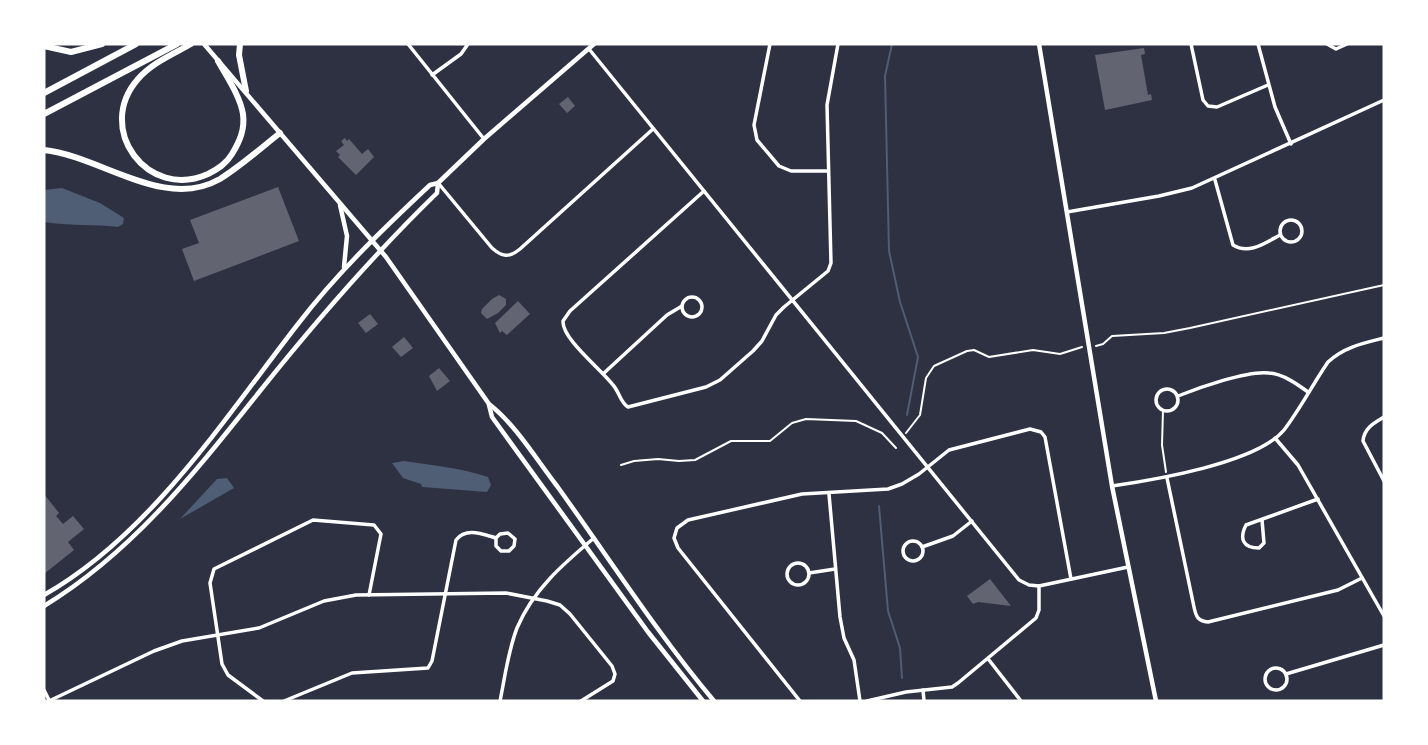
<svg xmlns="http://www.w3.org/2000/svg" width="1428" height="745" viewBox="0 0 1428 745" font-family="'Open Sans',sans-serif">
	<rect width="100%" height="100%" fill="#2d3142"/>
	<g fill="#4f5d75">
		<path d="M 62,188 L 100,203 L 124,218 L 123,224 L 118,227 C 93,224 68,226 44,222 L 44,190 Z"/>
		<path d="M 404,461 C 431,465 462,468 488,477 L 491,485 L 487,492 L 422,487 L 421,484 L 403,478 L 392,463 Z"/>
		<path d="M 227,478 L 234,488 L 180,519 L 217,479 Z"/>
	</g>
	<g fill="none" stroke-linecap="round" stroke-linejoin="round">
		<g stroke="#4f5d75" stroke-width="2">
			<path d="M 892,44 L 885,76 L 889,251 L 900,302 L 918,357 L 907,415"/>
			<path d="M 879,506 L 888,611 L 900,648 L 902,678"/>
		</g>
	</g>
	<g fill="#626471">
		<path d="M 1144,48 L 1145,54 L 1141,55 L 1148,95 L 1151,94 L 1152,100 L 1105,110 L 1095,55 Z"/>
		<path d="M 568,97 L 575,106 L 567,113 L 559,104 Z"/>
		<path d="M 345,138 L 347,141 L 349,139 L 362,154 L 368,149 L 374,157 L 356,175 L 338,157 L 340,155 L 336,151 L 344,145 L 341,141 Z"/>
		<path d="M 278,187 L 299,241 L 194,281 L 182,249 L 199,243 L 190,220 Z"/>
		<path d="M 499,295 L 506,299 L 506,305 L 498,313 L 487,319 L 481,313 L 482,309 L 492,299 Z"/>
		<path d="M 518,301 L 530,314 L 507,335 L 502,331 L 500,333 L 495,323 Z"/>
		<path d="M 370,314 L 378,324 L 366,333 L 358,323 Z"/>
		<path d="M 404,337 L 413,348 L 401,357 L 392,347 Z"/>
		<path d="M 439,368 L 450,381 L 437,391 L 429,376 Z"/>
		<path d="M 44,494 L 59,513 L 56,516 L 63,524 L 73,516 L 84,529 L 68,542 L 74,550 L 44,574 Z"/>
		<path d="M 990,579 L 1011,606 L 978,602 L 973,604 L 967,596 Z"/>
	</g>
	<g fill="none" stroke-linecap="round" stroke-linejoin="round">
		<g stroke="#fff" stroke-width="2">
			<path d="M 1096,346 L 1103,344 L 1112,336 L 1164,333 L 1190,328 L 1384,285"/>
			<path d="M 1163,410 L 1162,445 L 1166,472"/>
			<path d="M 906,433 L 920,415 L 926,378 L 934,366 L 967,351 L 974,350 L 989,357 L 1033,350 L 1060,354 L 1082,347"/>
			<path d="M 621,465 L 634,461 L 658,459 L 679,461 L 695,460 L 731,441 L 770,441 L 792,423 L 806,419 L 856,421 L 882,433 L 896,448"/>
		</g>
		<g stroke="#fff" stroke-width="3.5">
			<path d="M 408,44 L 484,139"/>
			<path d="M 770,44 L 754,125 L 757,140 L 779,166 L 791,171 L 828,171"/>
			<path d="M 1191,44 L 1203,100 L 1208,106 L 1217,107 L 1268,85"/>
			<path d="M 1258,44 L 1275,107 L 1291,144"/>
			<path d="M 1327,44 L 1336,49 L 1347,44"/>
			<path d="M 589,49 L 1019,580 L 1029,585 L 1039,586 L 1128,567"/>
			<path d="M 432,75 L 461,54 L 468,44"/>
			<path d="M 1215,180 L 1233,245 C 1249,255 1265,243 1280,235"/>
			<path d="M 439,184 L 492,248 C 502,257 509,258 520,249 L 653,129"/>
			<path d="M 704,191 L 570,311 L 563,321 C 562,339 601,369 613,385 C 620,393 620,402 628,407 L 706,387 L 720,380 L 753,351 L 762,341 L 776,315 L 784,307 L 828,271 L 831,263 L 827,105 L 838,44"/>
			<path d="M 1067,212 L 1159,196 L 1192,188 L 1384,100"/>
			<circle cx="1291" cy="231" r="11"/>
			<circle cx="692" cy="307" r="10"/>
			<path d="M 604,373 L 667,315 L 682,306"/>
			<circle cx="1167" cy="400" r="11"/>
			<path d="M 1178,396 C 1198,388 1248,370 1269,373 C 1283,374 1297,384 1308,392"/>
			<path d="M 1384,417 C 1374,423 1364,428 1363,441 L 1384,481"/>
			<path d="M 1275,438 L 1298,465 L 1384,616"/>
			<path d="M 1167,478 L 1194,607 C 1196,617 1198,621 1208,622 L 1338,590 L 1362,578"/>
			<path d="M 1112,486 C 1154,480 1257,463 1284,430 C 1300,409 1313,384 1328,362 C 1344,347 1364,343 1384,338"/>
			<path d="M 829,494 L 840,617 L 844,638 L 854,660 L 860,701"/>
			<path d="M 1262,520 L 1264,543 L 1259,548 C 1243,548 1239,539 1246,525 L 1318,499"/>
			<circle cx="913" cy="551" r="10"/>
			<path d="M 922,547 L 953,536 L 972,521"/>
			<circle cx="798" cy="574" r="11"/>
			<path d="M 809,573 L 835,569"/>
			<path d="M 989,660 L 1021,701"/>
			<circle cx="1276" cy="679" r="11"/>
			<path d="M 1286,674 L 1384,645"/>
			<path d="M 44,690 L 49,700"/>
			<path d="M 923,690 L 924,701"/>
			<path d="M 49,701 L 154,651 L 182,641 L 259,628 L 324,601 L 356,595 L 506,593 L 547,601 L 560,605 L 570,614 L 612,666 L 615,674 L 613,681 L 581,701"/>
			<path d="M 263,701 L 228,675 L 222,664 L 210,583 L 214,569 L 313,520 L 374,525 L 381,534 L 369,595"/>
			<path d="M 284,701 L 352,673 L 428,668 L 432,661 L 456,540 C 466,527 482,534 496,538 L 500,534 L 508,533 L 515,539 L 514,546 L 509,551 L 501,551 L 496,546 L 496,538"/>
			<path d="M 500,701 C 505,677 508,651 517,628 C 533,590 563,564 594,538"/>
			<path d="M 800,701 L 678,548 L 674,538 L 677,528 L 688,520 L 802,494 L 888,489 L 902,484 L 919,474 L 949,450 L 1030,429 L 1041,432 L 1045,437 L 1071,579"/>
			<path d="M 867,701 L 906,692 L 952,687 L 958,683 L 1036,618 L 1039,610 L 1039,586"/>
		</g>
		<g stroke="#fff" stroke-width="4.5">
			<path d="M 204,44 L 386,257 L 489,404 C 516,425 536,459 557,486 C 609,558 657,633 714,701"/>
			<path d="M 1039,44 L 1112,486 L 1156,701"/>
			<path d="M 340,205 L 347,236 L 344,267"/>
			<path d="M 489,405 L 492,417 L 648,632 L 703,701"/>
			<path d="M 44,595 C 150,535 224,419 298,324 C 337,273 383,229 430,185 L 438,183 L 484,139 L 594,44"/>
			<path d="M 44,606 C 133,552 196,471 260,391 C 316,321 373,255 437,193 L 438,183"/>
		</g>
		<g stroke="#fff" stroke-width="6">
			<path d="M 191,44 C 173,54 152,63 138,79 C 94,129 148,201 208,174 C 218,169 226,164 232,154 C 240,141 245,129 243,114 C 240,96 227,77 218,61"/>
			<path d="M 240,44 L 239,55 L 246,91"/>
			<path d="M 44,46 L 71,52 L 102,44"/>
			<path d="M 44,93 L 136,44"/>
			<path d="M 44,114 L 177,44"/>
			<path d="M 44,150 C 101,156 164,211 220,179 C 241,166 261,148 280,133"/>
		</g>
	</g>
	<rect width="1428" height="745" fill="none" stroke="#ffffff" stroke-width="91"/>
</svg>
